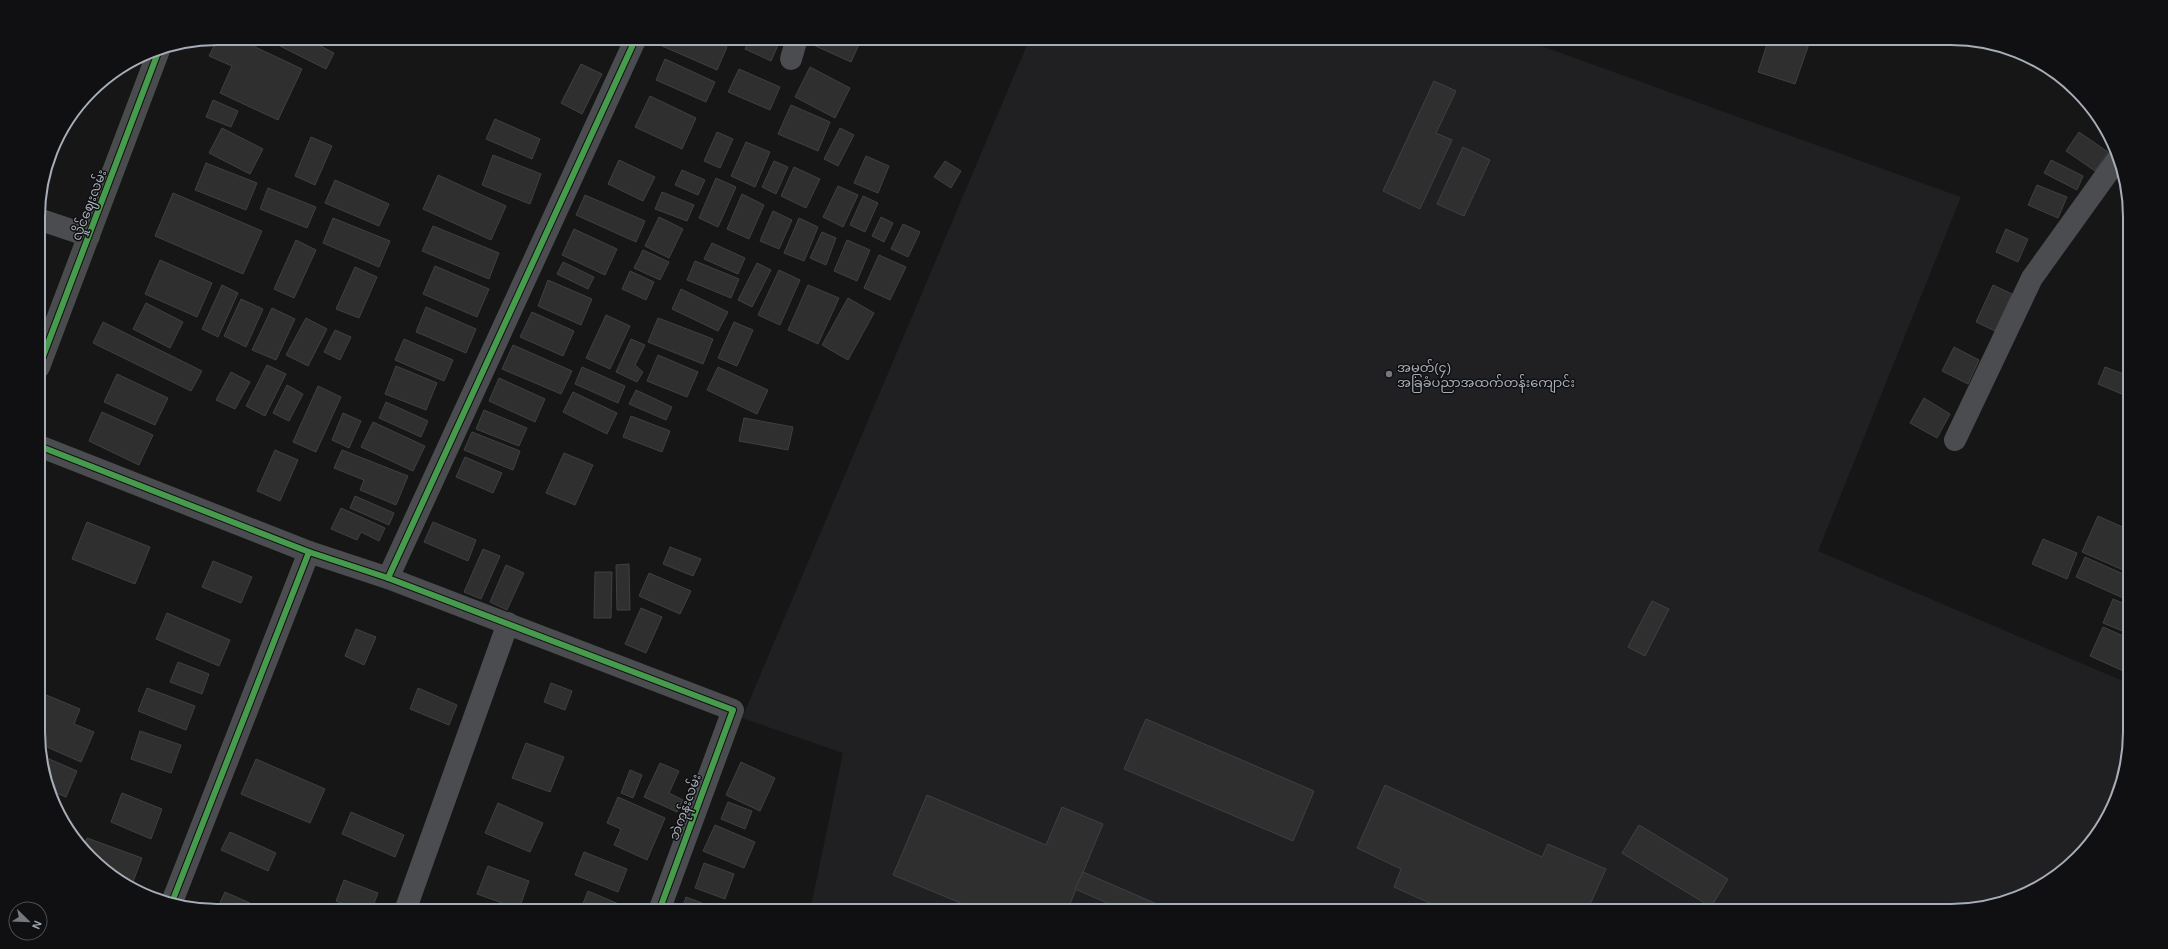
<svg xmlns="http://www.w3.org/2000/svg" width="2168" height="949" viewBox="0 0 2168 949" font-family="Helvetica,'Noto Sans Myanmar',sans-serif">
	<rect width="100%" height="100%" fill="#161616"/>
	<path fill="#202022" d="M 1030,38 L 1519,38 L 1961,197 L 1818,551 L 2130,684 L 2130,732 L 2116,800 L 2093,841 L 2060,874 L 2009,901 L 1963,911 L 810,911 L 843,753 L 742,718 Z"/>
	<g fill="#2f2f30" stroke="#3e4042">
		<path d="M 218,38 L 236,38 L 302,69 L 278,120 L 220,93 L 232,66 L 209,56 Z"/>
		<path d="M 264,38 L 305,38 L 334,53 L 326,69 Z"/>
		<path d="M 663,38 L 706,38 L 727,47 L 717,70 L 660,45 Z"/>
		<path d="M 721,38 L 735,38 L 733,43 Z"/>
		<path d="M 750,38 L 781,38 L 771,61 L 745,49 Z"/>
		<path d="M 811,38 L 856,38 L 861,40 L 851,62 L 809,43 Z"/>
		<path d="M 1743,38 L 1757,38 L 1755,42 Z"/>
		<path d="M 1769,38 L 1811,38 L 1795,84 L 1758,72 Z"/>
		<path d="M 665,59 L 715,82 L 706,102 L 656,80 Z"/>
		<path d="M 581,64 L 602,74 L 582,114 L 561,103 Z"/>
		<path d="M 810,67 L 850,88 L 835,118 L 795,97 Z"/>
		<path d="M 739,69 L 780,87 L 770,110 L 728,92 Z"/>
		<path d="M 1434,81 L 1456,91 L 1436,133 L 1452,140 L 1420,209 L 1383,191 Z"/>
		<path d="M 650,96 L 696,118 L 682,149 L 635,127 Z"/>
		<path d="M 213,100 L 238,111 L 231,127 L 206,117 Z"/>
		<path d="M 791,105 L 830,122 L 818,151 L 778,134 Z"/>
		<path d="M 495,119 L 540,139 L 532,159 L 486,139 Z"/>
		<path d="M 222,128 L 263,149 L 250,174 L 209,153 Z"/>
		<path d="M 840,128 L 854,135 L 838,166 L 824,159 Z"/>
		<path d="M 717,132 L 733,139 L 720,168 L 704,161 Z"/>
		<path d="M 2079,132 L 2108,152 L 2095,171 L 2066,151 Z"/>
		<path d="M 311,137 L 332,146 L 315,185 L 295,176 Z"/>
		<path d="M 746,142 L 770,152 L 755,187 L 731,176 Z"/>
		<path d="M 1463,147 L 1490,160 L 1464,216 L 1437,204 Z"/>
		<path d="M 493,155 L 541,174 L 530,204 L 482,185 Z"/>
		<path d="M 866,156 L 889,166 L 878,193 L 854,183 Z"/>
		<path d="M 619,160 L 655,177 L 643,201 L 608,184 Z"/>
		<path d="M 2051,160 L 2083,176 L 2077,190 L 2044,173 Z"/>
		<path d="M 774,161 L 788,167 L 776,194 L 762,187 Z"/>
		<path d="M 945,161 L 961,171 L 951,188 L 934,177 Z"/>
		<path d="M 206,163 L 257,183 L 246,210 L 195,190 Z"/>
		<path d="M 794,167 L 820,179 L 806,208 L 781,196 Z"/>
		<path d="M 682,170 L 705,180 L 698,195 L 675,185 Z"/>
		<path d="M 438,175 L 506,206 L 491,240 L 423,209 Z"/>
		<path d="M 716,178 L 736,187 L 718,227 L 699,218 Z"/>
		<path d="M 335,180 L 389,204 L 379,226 L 325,203 Z"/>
		<path d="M 2037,185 L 2067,197 L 2058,218 L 2028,205 Z"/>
		<path d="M 838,186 L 858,195 L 843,227 L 823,217 Z"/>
		<path d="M 268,188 L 316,207 L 307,228 L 260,209 Z"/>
		<path d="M 662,192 L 694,205 L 687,221 L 655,209 Z"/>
		<path d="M 173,193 L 262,231 L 243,274 L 155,236 Z"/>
		<path d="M 742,194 L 764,205 L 749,239 L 727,229 Z"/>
		<path d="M 585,195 L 645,221 L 636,242 L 576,215 Z"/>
		<path d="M 863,196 L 878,203 L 865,232 L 850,225 Z"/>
		<path d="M 773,211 L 792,220 L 779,249 L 760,241 Z"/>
		<path d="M 659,217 L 683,229 L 669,258 L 645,246 Z"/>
		<path d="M 881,217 L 893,223 L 884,242 L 872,236 Z"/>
		<path d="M 333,218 L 390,241 L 379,267 L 323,243 Z"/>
		<path d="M 799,218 L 818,227 L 804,261 L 784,253 Z"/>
		<path d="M 903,224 L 920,232 L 908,257 L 891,249 Z"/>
		<path d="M 433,226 L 499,253 L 489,279 L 422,251 Z"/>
		<path d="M 574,229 L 617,249 L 605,275 L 562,255 Z"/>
		<path d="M 2006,229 L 2028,239 L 2018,262 L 1996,252 Z"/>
		<path d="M 822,232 L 836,238 L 826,265 L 810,258 Z"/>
		<path d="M 296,240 L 316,250 L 294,298 L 274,289 Z"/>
		<path d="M 847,240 L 870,250 L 857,281 L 834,271 Z"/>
		<path d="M 712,243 L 745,258 L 738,274 L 704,259 Z"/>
		<path d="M 643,250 L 669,262 L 660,280 L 634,268 Z"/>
		<path d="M 879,255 L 906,267 L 890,300 L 864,288 Z"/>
		<path d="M 160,260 L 212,283 L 197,317 L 145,294 Z"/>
		<path d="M 695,261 L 739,279 L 731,298 L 687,280 Z"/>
		<path d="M 563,262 L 594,277 L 588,289 L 557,274 Z"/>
		<path d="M 757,263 L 771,270 L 752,307 L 738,300 Z"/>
		<path d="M 435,266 L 489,289 L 477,317 L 423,294 Z"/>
		<path d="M 355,267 L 377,277 L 359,318 L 336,309 Z"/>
		<path d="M 779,270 L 800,280 L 780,325 L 758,315 Z"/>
		<path d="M 630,271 L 654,282 L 646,300 L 622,289 Z"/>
		<path d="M 548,280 L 592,299 L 581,325 L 538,306 Z"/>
		<path d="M 222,285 L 238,293 L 218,337 L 202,329 Z"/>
		<path d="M 808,285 L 839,298 L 818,344 L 788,330 Z"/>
		<path d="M 1993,285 L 2012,294 L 1995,331 L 1976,322 Z"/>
		<path d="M 681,289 L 728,312 L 718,331 L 672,309 Z"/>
		<path d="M 848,298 L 874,313 L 848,360 L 822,345 Z"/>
		<path d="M 241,299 L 263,309 L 246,347 L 224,336 Z"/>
		<path d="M 146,303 L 183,322 L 170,348 L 133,329 Z"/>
		<path d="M 426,307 L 476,329 L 466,353 L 416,332 Z"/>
		<path d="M 272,308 L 295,319 L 276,360 L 252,350 Z"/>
		<path d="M 532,312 L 574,331 L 563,356 L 520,337 Z"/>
		<path d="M 606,315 L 630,326 L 610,369 L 586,358 Z"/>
		<path d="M 306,318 L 327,329 L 308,366 L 286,355 Z"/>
		<path d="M 658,318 L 713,339 L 703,364 L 648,342 Z"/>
		<path d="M 103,322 L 202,371 L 191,391 L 93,343 Z"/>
		<path d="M 734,322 L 753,330 L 737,366 L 718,358 Z"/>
		<path d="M 335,330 L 351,337 L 340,360 L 324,352 Z"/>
		<path d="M 404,339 L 453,360 L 444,381 L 395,360 Z"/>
		<path d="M 631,339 L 645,345 L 635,365 L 643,372 L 637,382 L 616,372 Z"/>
		<path d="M 513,345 L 572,371 L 561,394 L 502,369 Z"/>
		<path d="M 1954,347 L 1979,360 L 1968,384 L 1942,371 Z"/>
		<path d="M 658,355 L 698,372 L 687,397 L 647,381 Z"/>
		<path d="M 267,365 L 286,374 L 265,416 L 246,406 Z"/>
		<path d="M 396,366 L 437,383 L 426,410 L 385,394 Z"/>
		<path d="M 582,367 L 625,386 L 618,403 L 575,384 Z"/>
		<path d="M 718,367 L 768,390 L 757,414 L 707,390 Z"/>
		<path d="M 2105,367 L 2129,376 L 2129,397 L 2098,384 Z"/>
		<path d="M 231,372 L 250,382 L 235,409 L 216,400 Z"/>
		<path d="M 117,374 L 168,398 L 155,425 L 104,402 Z"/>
		<path d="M 499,378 L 545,399 L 535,422 L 489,401 Z"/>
		<path d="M 287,385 L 303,394 L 289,421 L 273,413 Z"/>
		<path d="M 318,386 L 341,397 L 316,452 L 293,442 Z"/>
		<path d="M 636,390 L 672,407 L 666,420 L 629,404 Z"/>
		<path d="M 573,392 L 617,413 L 607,434 L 563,412 Z"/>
		<path d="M 1924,398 L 1950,414 L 1937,438 L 1910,423 Z"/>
		<path d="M 386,402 L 428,421 L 421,437 L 379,418 Z"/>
		<path d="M 484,410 L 527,428 L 519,446 L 476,429 Z"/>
		<path d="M 102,412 L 153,435 L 139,465 L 89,441 Z"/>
		<path d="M 343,413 L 361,421 L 349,448 L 332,440 Z"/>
		<path d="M 631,416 L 670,431 L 662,452 L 623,437 Z"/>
		<path d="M 744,418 L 793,427 L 788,450 L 739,441 Z"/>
		<path d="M 373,422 L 425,446 L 413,471 L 361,447 Z"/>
		<path d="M 472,432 L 520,451 L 513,470 L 464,450 Z"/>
		<path d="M 275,450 L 298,460 L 280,501 L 257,491 Z"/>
		<path d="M 342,450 L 408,476 L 396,505 L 360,490 L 364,480 L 334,468 Z"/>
		<path d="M 564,453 L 593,465 L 575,505 L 546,493 Z"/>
		<path d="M 465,457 L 502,473 L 493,493 L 456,477 Z"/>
		<path d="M 355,496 L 394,513 L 389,525 L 350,508 Z"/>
		<path d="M 341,508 L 385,528 L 379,541 L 361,532 L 357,540 L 331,529 Z"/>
		<path d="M 2098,516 L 2129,530 L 2130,573 L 2082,552 Z"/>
		<path d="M 87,522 L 150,547 L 135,584 L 72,559 Z"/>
		<path d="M 433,522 L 476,540 L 468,561 L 424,542 Z"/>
		<path d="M 2043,539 L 2077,553 L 2067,579 L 2032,564 Z"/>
		<path d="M 670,547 L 701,559 L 693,576 L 663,564 Z"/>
		<path d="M 483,549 L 500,556 L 481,599 L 464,592 Z"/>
		<path d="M 2085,557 L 2130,577 L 2130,601 L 2076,577 Z"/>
		<path d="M 213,561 L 252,577 L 241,603 L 202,587 Z"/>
		<path d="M 629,564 L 630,610 L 617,610 L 616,565 Z"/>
		<path d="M 506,565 L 524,573 L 507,610 L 490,602 Z"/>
		<path d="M 595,572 L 612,572 L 611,618 L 594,618 Z"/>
		<path d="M 649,573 L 691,591 L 680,614 L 639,596 Z"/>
		<path d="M 2113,599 L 2130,606 L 2130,634 L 2103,623 Z"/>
		<path d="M 1652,601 L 1669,609 L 1645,656 L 1628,647 Z"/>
		<path d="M 641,608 L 662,617 L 646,653 L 625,644 Z"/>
		<path d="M 167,613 L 230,640 L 219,666 L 156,639 Z"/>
		<path d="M 2103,627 L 2130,639 L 2130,674 L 2090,656 Z"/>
		<path d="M 356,629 L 376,637 L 364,665 L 345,656 Z"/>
		<path d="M 178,662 L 209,674 L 202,694 L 170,682 Z"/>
		<path d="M 551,683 L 572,691 L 565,710 L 544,702 Z"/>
		<path d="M 147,688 L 195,706 L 186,730 L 138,711 Z"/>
		<path d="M 418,688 L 457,705 L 449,725 L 410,709 Z"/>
		<path d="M 39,692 L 80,709 L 74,724 L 94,732 L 81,762 L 40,744 Z"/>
		<path d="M 1146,719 L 1314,791 L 1293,841 L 1124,769 Z"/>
		<path d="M 140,731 L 181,745 L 171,773 L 131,759 Z"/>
		<path d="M 526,743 L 564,757 L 550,792 L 512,778 Z"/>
		<path d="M 40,755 L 77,771 L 66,797 L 49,790 Z"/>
		<path d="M 256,759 L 325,789 L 310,823 L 241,794 Z"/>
		<path d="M 741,762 L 775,778 L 760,811 L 726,795 Z"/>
		<path d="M 660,763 L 679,771 L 669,793 L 683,800 L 677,812 L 644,797 Z"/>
		<path d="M 630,770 L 642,775 L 633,798 L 621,793 Z"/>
		<path d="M 1385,785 L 1542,857 L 1548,844 L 1606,869 L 1587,911 L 1498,911 L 1483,904 L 1480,911 L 1447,911 L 1394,887 L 1401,869 L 1357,848 Z"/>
		<path d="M 122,793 L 162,809 L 151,839 L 111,822 Z"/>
		<path d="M 927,795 L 1046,845 L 1062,807 L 1103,824 L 1067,911 L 980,911 L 893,875 Z"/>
		<path d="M 618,797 L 665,818 L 647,860 L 614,845 L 621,829 L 607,823 Z"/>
		<path d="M 728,802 L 752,811 L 745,829 L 721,819 Z"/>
		<path d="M 498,803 L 543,823 L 530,852 L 485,833 Z"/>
		<path d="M 351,812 L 404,835 L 395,857 L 342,834 Z"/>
		<path d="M 715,825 L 755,842 L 744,868 L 703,851 Z"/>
		<path d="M 1639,825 L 1728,879 L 1711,907 L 1622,853 Z"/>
		<path d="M 230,832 L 276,853 L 268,871 L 221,850 Z"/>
		<path d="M 87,838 L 142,858 L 131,887 L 108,874 L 83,849 Z"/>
		<path d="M 584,852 L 627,869 L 618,892 L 575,875 Z"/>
		<path d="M 704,863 L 734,874 L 725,899 L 695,888 Z"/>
		<path d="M 488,866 L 529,881 L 519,909 L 477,894 Z"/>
		<path d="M 1083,872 L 1173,911 L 1125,911 L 1075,889 Z"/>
		<path d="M 344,880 L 378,893 L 371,911 L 361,911 L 336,901 Z"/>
		<path d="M 588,891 L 621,905 L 619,911 L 580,911 Z"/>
		<path d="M 225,892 L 252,904 L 249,911 L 216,911 Z"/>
		<path d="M 686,897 L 723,911 L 681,911 Z"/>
		<path d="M 462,906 L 473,911 L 460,911 Z"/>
	</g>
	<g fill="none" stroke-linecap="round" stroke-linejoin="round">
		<g stroke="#4a4c4f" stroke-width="22">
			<path d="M 791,59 L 797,38"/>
			<path d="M 38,219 L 89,236"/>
			<path d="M 1955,440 L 2032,278 L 2119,157"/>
			<path d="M 39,446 L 309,552 L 388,578 L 733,710 L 659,911"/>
			<path d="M 388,578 L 636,38"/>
			<path d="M 172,902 L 309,552"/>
			<path d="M 405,911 L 508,623"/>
		</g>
		<path stroke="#494b4d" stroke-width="22" d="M 39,367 L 159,50"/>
		<g stroke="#101012" stroke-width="8">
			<g id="cycleway">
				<path d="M 39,367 L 159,50"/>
				<path d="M 39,446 L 309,552 L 388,578 L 733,710 L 659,911"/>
				<path d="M 388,578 L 636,38"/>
				<path d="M 172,902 L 309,552"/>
			</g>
		</g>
		<use href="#cycleway" stroke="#469c4c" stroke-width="6"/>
	</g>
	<circle fill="#74797f" stroke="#101012" stroke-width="1.5" cx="1389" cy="374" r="4"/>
	<g text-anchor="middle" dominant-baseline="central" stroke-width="3" stroke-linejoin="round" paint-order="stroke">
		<g font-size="13" fill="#a7aeb8" stroke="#101012">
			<text transform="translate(89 205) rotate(-69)">လှိုင်ဈေးလမ်း</text>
			<text transform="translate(685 807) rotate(-70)">ဘဲကုန်းလမ်း</text>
		</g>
		<g font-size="13" fill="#a7aeb8" stroke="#101012" text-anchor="start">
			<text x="1397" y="367">အမှတ်(၄)<tspan x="1397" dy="15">အခြခံပညာအထက်တန်းကျောင်း</tspan></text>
		</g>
	</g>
	<path d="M0 0H2168V949H0ZM217 45H1951A172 172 0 0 1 2123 217V732A172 172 0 0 1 1951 904H217A172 172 0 0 1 45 732V217A172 172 0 0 1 217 45Z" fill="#101012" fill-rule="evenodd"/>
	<path fill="none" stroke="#a7aeb8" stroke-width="2" d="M217 45H1951A172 172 0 0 1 2123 217V732A172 172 0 0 1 1951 904H217A172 172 0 0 1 45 732V217A172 172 0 0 1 217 45Z"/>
	<g transform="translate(28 921) rotate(113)"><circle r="19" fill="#101012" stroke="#4c4f54"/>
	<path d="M0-3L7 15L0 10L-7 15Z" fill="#74797f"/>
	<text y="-6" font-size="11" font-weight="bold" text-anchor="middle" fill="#a7aeb8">N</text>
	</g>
</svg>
